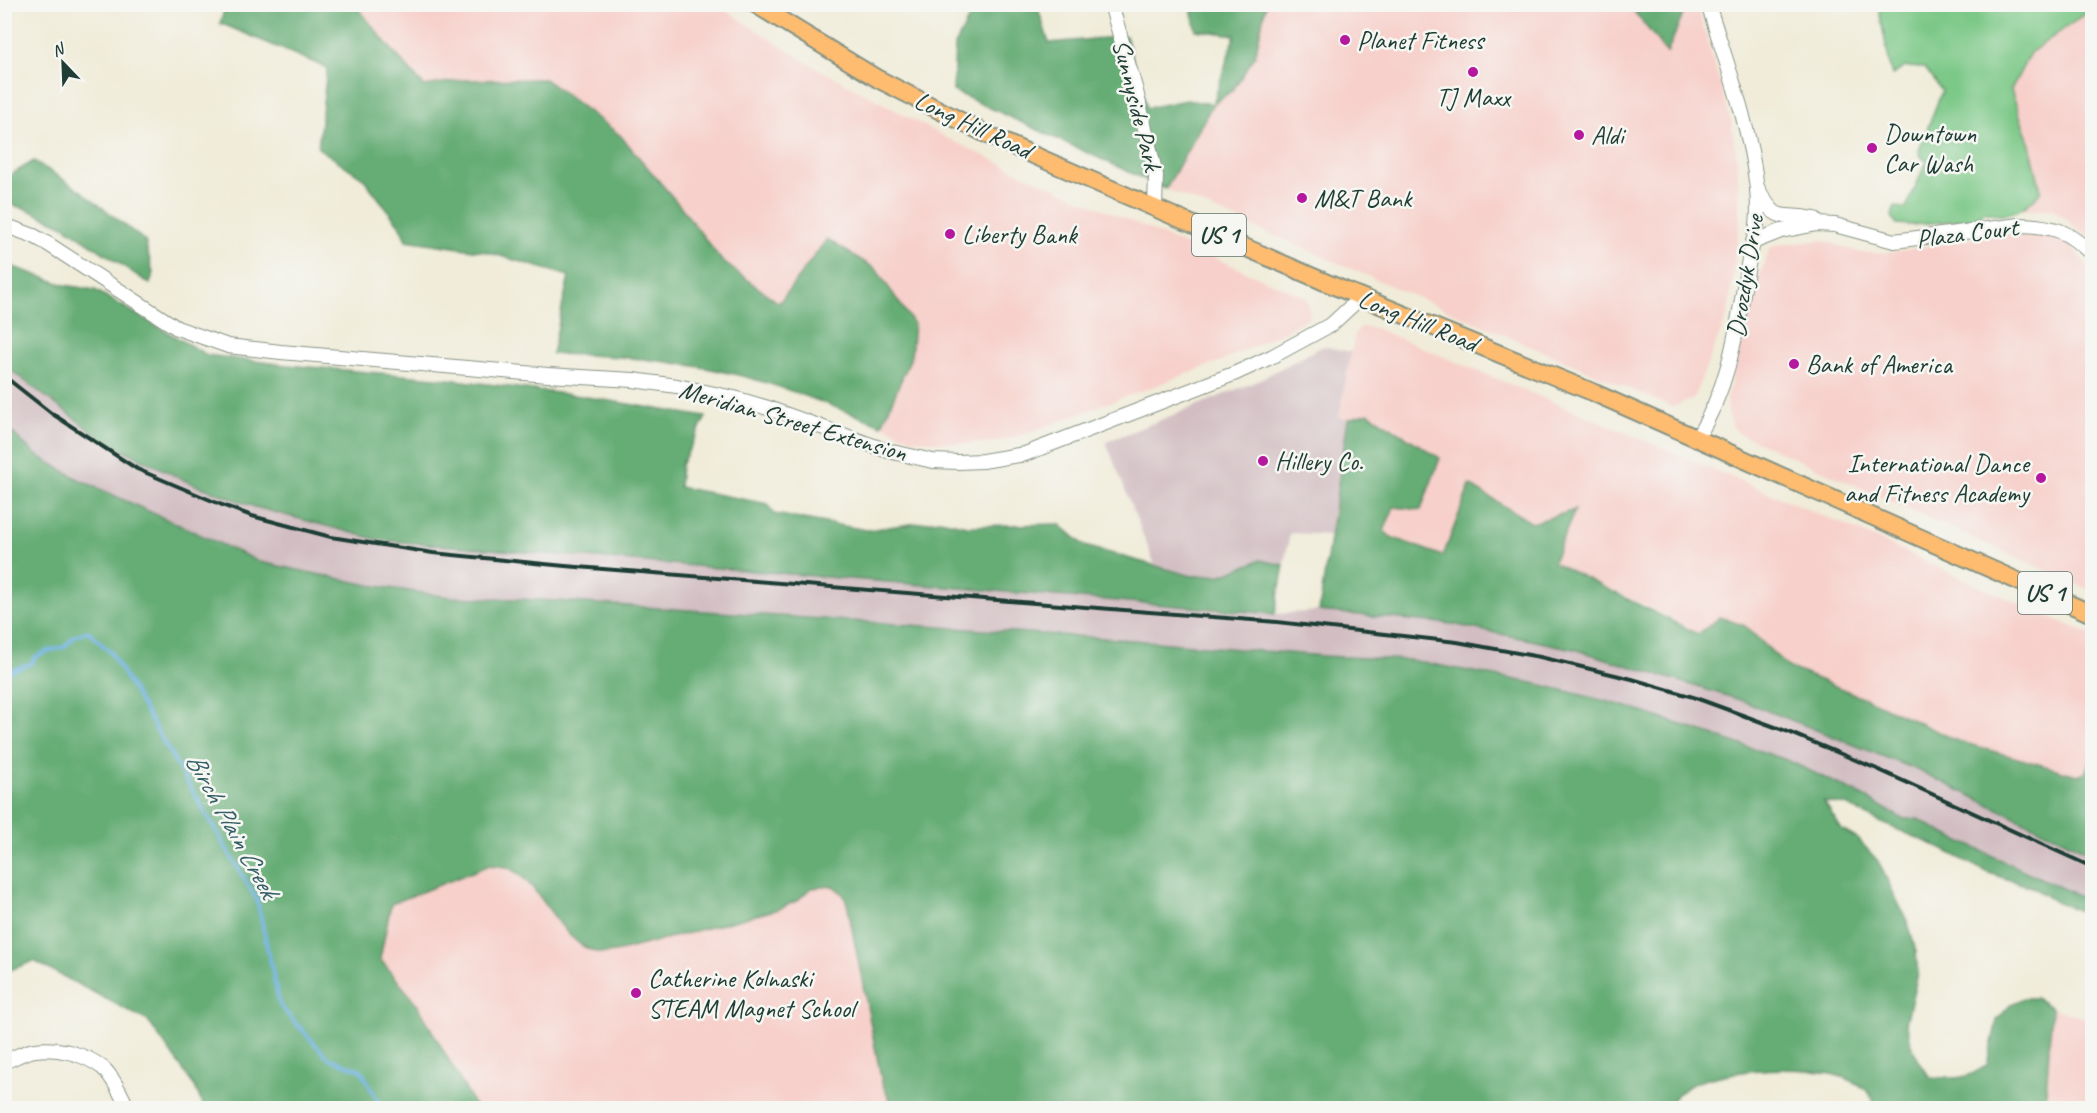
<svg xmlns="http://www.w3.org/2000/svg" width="2097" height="1113" viewBox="0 0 2097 1113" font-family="Caveat,sans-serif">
	<rect width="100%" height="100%" fill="#f6f6f2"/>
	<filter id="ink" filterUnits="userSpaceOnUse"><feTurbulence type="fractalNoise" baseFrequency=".0167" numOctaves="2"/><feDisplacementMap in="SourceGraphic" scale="12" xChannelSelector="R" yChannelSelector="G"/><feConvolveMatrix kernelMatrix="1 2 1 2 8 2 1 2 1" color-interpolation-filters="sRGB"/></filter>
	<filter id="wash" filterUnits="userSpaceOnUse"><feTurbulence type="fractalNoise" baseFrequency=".008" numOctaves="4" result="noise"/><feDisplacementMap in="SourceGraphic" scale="24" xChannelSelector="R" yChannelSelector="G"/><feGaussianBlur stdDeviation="1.35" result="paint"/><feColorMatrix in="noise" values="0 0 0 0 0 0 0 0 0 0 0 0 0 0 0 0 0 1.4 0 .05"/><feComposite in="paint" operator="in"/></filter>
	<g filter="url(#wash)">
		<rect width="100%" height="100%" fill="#f0ecd9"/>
		<g fill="#f7d0cb">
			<path d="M 358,4 L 718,5 L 806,62 L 949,139 L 1027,176 L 1307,298 L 1310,314 L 1307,318 L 1291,328 L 1227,359 L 1019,436 L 994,442 L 962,444 L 911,439 L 882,425 L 911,357 L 827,239 L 780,303 L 722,261 L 681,207 L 462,80 L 424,86 L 386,43 L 358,8 Z"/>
			<path d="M 1266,5 L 1629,5 L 1667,53 L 1687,5 L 1697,5 L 1731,121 L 1737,158 L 1740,220 L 1728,314 L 1693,399 L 1672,407 L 1166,189 L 1213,104 L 1233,90 L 1255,56 Z"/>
			<path d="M 2092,9 L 2092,241 L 2053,209 L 2021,210 L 2030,205 L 2010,90 L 2030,53 Z"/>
			<path d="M 2032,231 L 2053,235 L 2069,244 L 2092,271 L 2092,591 L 1738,433 L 1732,425 L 1728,413 L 1727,398 L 1761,272 L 1770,248 L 1777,245 L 1822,240 L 1862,253 L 1892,252 L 1994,235 Z"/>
			<path d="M 1363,327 L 1375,328 L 1627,433 L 1871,536 L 1972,583 L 2092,635 L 2092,758 L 2089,767 L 2084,774 L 2077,775 L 1958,741 L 1872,701 L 1788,667 L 1745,626 L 1698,634 L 1655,610 L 1553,562 L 1575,510 L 1532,523 L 1471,485 L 1443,556 L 1391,537 L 1384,531 L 1395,506 L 1421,510 L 1440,458 L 1368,413 L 1348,419 L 1339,417 L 1355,332 Z"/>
			<path d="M 490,865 L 507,867 L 524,878 L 560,925 L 582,946 L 620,951 L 779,909 L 798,900 L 811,888 L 833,886 L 843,894 L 847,903 L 882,1083 L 894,1108 L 476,1108 L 417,1004 L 380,960 L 391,904 Z"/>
			<path d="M 2052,1008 L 2092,1020 L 2092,1108 L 2045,1108 Z"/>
		</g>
		<g fill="#d2bec2">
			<path d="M 1323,346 L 1351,352 L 1339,417 L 1348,419 L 1330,535 L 1290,533 L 1284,565 L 1260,560 L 1222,575 L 1192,576 L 1155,565 L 1106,442 L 1255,382 Z"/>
			<path d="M 4,366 L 102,439 L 188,482 L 255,507 L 379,540 L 1275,614 L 1319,611 L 1452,624 L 1574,649 L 1740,700 L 1915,769 L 2092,854 L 2092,902 L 1943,833 L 1918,819 L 1903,819 L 1861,795 L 1787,760 L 1621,705 L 1538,684 L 1410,660 L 1323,656 L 1133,640 L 541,600 L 450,597 L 369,585 L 260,562 L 78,479 L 36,455 L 5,426 Z"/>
		</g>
		<path fill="#7cc887" stroke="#4e825e" stroke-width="1.5" d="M 1878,5 L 2092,5 L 2092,9 L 2030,53 L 2011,90 L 2030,145 L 2041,191 C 2026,210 2008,220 1984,211 L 1980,218 L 1912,225 L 1897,224 C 1891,218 1891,214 1895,207 L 1906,208 L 1927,161 L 1920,156 L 1919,150 L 1942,91 L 1925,68 L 1905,67 L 1892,75 Z"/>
		<g fill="#65ac74" stroke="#427454" stroke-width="1.5">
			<path d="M 226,5 L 358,5 L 358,8 L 386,43 L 424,86 L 462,80 L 545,79 L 620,135 L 681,207 L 722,261 L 779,303 L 827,239 L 876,269 L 914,324 L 911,357 L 882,425 C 833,407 784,386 734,374 C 674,360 614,355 552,354 L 569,276 L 487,252 L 406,240 L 399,225 L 363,178 L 318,148 L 327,68 L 220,23 Z"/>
			<path d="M 976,5 L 1037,5 L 1049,43 L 1126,36 L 1147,108 L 1186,100 L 1213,104 L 1235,35 L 1196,30 L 1190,5 L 1266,5 L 1255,56 L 1233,90 L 1213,104 L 1166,189 L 953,91 L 955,45 Z"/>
			<path d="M 1629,5 L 1687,5 L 1667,53 Z"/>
			<path d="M 34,161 L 80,190 L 145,241 L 153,273 L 150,284 L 62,225 L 26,209 L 5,203 L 5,175 L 7,177 Z"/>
			<path d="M 5,264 L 65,285 L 95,290 L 207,355 L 287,365 L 448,379 L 581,396 L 706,417 L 681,465 L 679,487 L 768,504 L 774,514 L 867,530 L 940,520 L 968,526 L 1059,524 L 1085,546 L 1192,576 L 1222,575 L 1260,560 L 1284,565 L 1275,614 L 379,540 L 255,507 L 188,482 L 102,439 L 5,366 Z"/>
			<path d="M 1368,413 L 1440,458 L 1421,510 L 1394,507 L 1384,531 L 1391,537 L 1443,556 L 1470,485 L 1532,523 L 1575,510 L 1553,562 L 1698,634 L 1720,617 L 1745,626 L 1788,667 L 1872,701 L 1958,741 L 2077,775 L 2084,774 L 2092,758 L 2092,854 L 1915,769 L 1740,700 L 1574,649 L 1452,624 L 1319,611 L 1348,419 Z"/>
			<path d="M 5,426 L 36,455 L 78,479 L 260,562 L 369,585 L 450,597 L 541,600 L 1133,640 L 1323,656 L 1410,660 L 1538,684 L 1621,705 L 1787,760 L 1861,795 L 1903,819 L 1918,819 L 1943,833 L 2092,902 L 2092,916 L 2054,901 L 2034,888 L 1989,873 L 1936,846 L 1880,822 L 1846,805 L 1824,802 L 1842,830 L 1858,839 L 1878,861 L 1908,923 L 1916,952 L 1918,974 L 1906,1023 L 1912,1047 L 1921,1065 L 1930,1077 C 1956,1079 1966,1080 1987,1065 L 1997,1020 L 2011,1004 L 2024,998 L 2036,998 L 2052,1008 L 2045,1108 L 2007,1108 L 1999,1103 L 1980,1103 L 1971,1108 L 1876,1108 C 1874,1103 1872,1096 1868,1092 C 1837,1059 1731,1067 1693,1084 C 1683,1088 1671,1100 1665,1108 L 894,1108 L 882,1083 L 847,903 L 843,894 L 833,886 L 811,888 L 798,900 L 779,909 L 620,951 C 614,952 607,954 601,953 C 561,948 543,884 509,868 C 504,866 496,866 490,865 L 391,904 L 380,959 L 417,1004 L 476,1108 L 204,1108 L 195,1087 L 148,1021 L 34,961 L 5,972 Z"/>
		</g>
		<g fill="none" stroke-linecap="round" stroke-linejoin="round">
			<path stroke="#65addc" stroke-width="4" d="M 4,673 L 32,663 L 35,657 L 48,651 L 64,647 L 75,636 L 88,631 L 111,653 L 257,900 L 280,1006 L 328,1058 L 361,1070 L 382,1108"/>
		</g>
	</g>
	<g filter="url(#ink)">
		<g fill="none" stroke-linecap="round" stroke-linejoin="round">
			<g stroke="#889486" stroke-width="16">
				<g id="minor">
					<path d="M 1111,4 L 1136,91 L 1156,175 L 1155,207"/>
					<path d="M 1758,189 C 1779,227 1779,211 1815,219"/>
					<path d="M 4,225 L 34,236 L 48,244 L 177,328 L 228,346 L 281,352 L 548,375 L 633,380 L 677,386 L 734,398 L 768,408 L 888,451 L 933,461 L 958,462 L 983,461 L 1025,454 L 1236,373 L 1273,356 L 1332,324 L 1361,297"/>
					<path d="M 1753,242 L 1781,231 L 1817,224 L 1835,225 L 1894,241 L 2019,225 C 2055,226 2066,230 2092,254"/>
					<path d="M 1697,438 C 1731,384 1737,326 1748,265 C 1750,253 1754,241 1756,230 C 1759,217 1758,201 1757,189 C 1750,125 1727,65 1708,4"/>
					<path d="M 4,1062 C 14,1058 25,1051 35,1050 C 58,1047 85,1054 103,1068 C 112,1076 123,1097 127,1108"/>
				</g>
			</g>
			<g stroke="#889486" stroke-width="20">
				<path id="major" d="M 755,4 L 878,79 L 992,137 L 1327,283 L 1590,391 L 2092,614"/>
			</g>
			<use href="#minor" stroke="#fff" stroke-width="14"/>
			<use href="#major" stroke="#fdbc6f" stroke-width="16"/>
			<path stroke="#1f3d34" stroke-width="4" d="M 4,376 L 51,413 L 137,469 L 222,505 L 252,516 L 331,537 L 433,553 L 565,566 L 1277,622 L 1457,642 L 1540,657 L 1632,679 L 1693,697 L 1786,731 L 1877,769 L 2092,867"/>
		</g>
	</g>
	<g fill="#b5179e" stroke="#f6f6f2" stroke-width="2">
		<circle cx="1345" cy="40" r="6"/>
		<circle cx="1473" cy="72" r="6"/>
		<circle cx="1579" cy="135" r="6"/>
		<circle cx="1872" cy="148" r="6"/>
		<circle cx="1302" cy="198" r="6"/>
		<circle cx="950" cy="234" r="6"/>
		<circle cx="1794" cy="364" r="6"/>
		<circle cx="1263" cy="461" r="6"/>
		<circle cx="2041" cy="478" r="6"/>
		<circle cx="636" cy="993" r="6"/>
	</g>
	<g text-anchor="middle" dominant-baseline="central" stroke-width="5" stroke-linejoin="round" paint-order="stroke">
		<g fill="#f6f6f2" stroke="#60746d" stroke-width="1.5">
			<rect x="1192" y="214" width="54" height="42" rx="4.5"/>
			<rect x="2018" y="572" width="54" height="42" rx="4.5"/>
		</g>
		<g font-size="24" font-weight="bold" fill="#1f3d34">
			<text x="1219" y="235">US 1</text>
			<text x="2045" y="593">US 1</text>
		</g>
		<g font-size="26" fill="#1f3d34" stroke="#f6f6f2" text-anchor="start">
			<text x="1357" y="40">Planet Fitness</text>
			<text x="1473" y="97" text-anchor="middle">TJ Maxx</text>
			<text x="1884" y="133">Downtown<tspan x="1884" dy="30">Car Wash</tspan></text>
			<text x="1591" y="135">Aldi</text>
			<text x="1314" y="198">M&amp;T Bank</text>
			<text x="962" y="234">Liberty Bank</text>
			<text x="1806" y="364">Bank of America</text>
			<text x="1275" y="461">Hillery Co.</text>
			<text x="2029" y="463" text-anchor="end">International Dance<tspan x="2029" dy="30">and Fitness Academy</tspan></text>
			<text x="648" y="978">Catherine Kolnaski<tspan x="648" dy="30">STEAM Magnet School</tspan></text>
		</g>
		<g font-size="26" fill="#1f3d34" stroke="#f6f6f2">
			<text transform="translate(1137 105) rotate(76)">Sunnyside Park</text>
			<text transform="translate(973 125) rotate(25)">Long Hill Road</text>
			<text transform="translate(1967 233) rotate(-7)">Plaza Court</text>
			<text transform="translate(1745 276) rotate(-81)">Drozdyk Drive</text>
			<text transform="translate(1418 321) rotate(22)">Long Hill Road</text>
			<text transform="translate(793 421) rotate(16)">Meridian Street Extension</text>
		</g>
		<g font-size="27" font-style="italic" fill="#345f66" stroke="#f6f6f2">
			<text transform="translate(232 825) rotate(61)">Birch Plain Creek</text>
		</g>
	</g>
	<rect width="2097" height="1113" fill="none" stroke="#f6f6f2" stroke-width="24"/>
	<g transform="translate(63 63) rotate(337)" stroke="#f6f6f2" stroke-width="4.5" paint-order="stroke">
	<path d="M0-4.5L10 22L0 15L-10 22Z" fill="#1f3d34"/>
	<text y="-9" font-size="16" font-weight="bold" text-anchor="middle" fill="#1f3d34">N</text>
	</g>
</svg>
